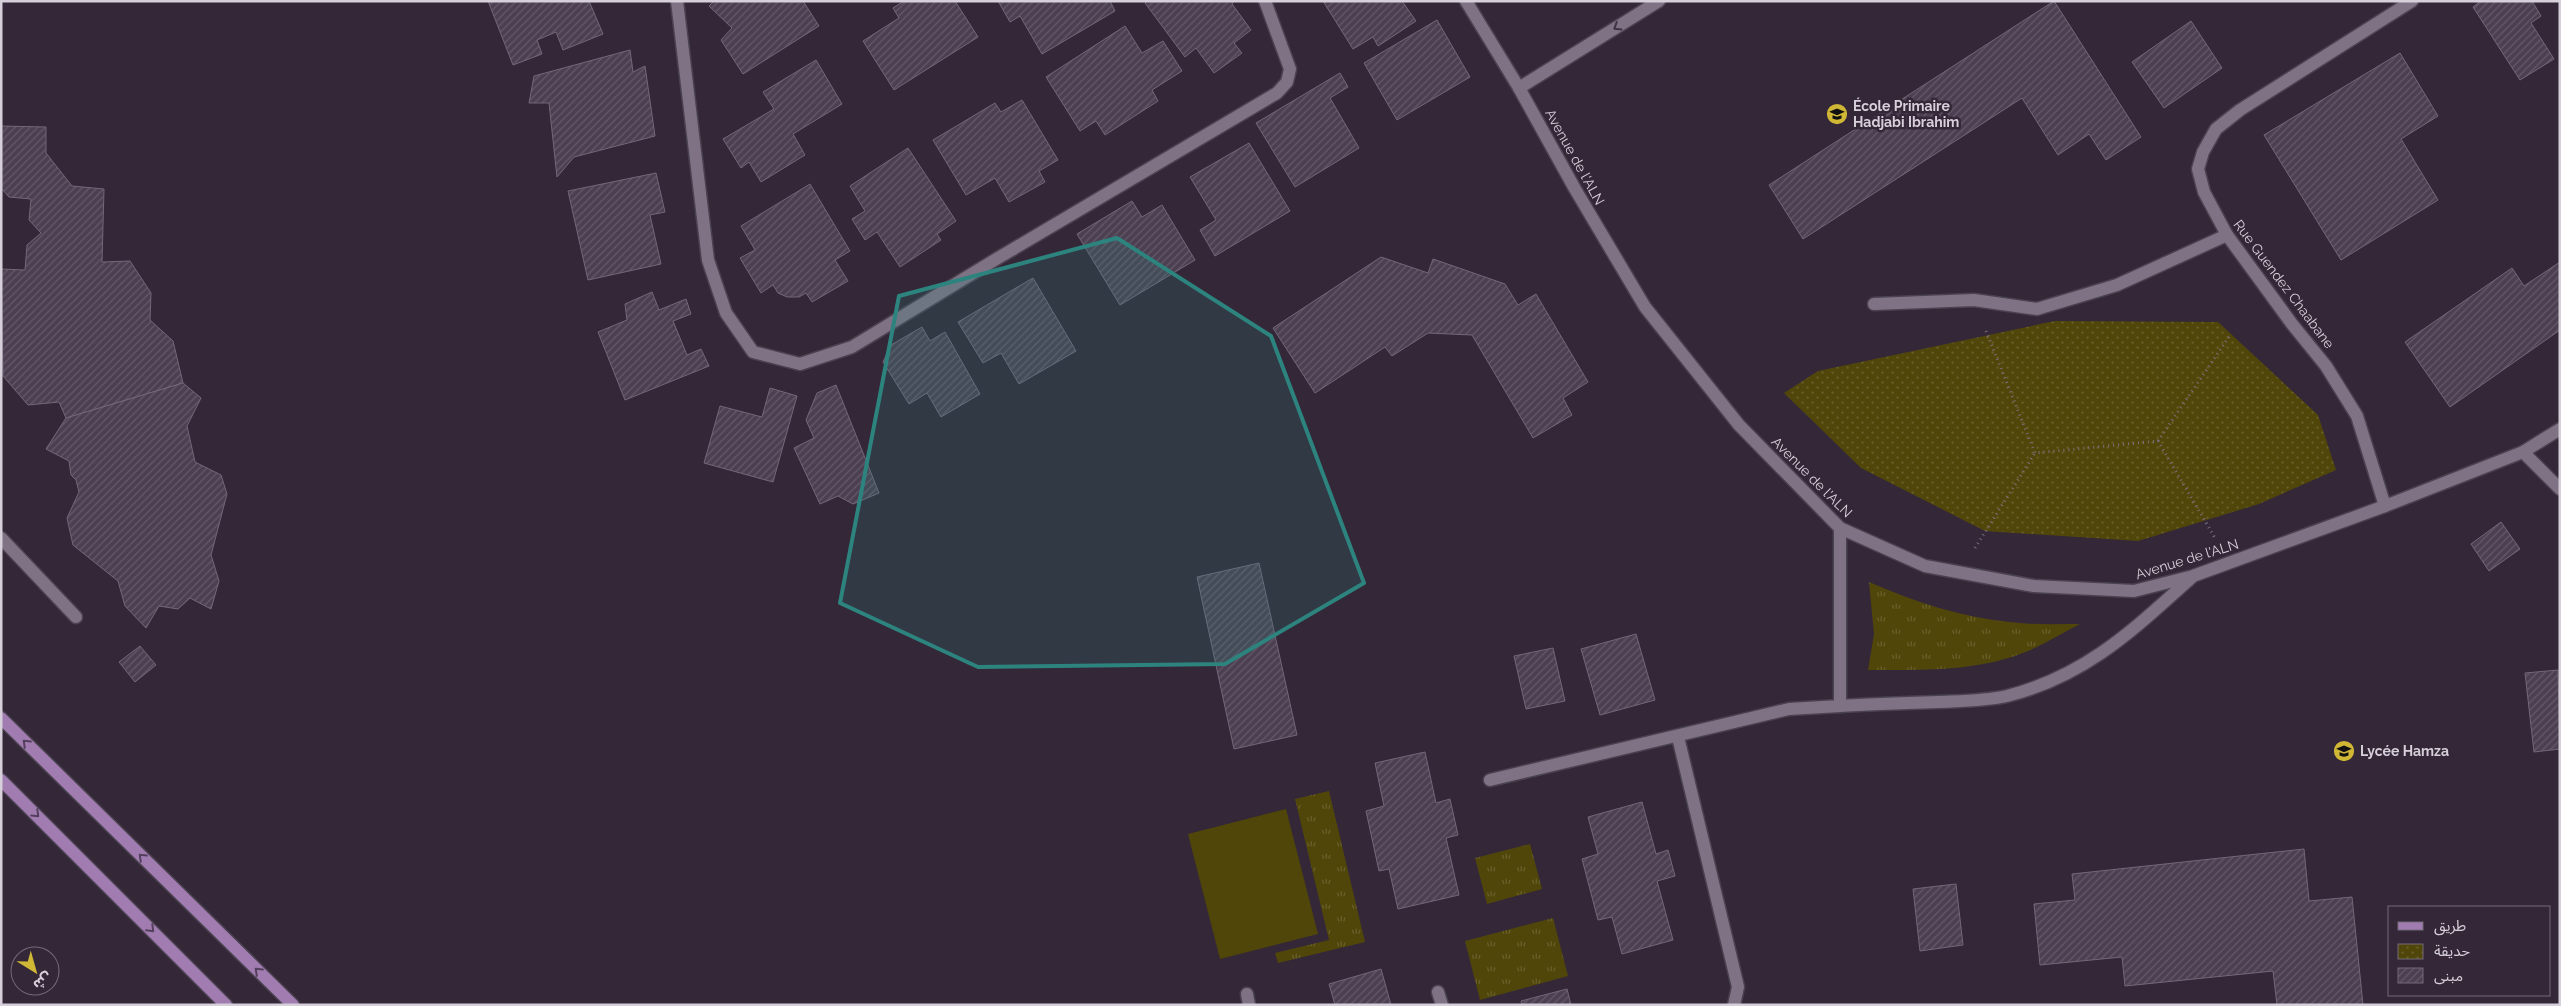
<svg xmlns="http://www.w3.org/2000/svg" width="2561" height="1006" viewBox="0 0 2561 1006" font-family="Raleway,'Noto Sans Arabic',sans-serif">
	<defs>
		<pattern id="grass-tufts" width="24" height="20" patternUnits="userSpaceOnUse" patternTransform="scale(1.25)"><rect width="24" height="20" fill="#514609"/><path d="M3 7l-1-3M5 7V3M7 7l1-3M15 17l-1-3M17 17v-4M19 17l1-3" fill="none" stroke="#69602c"/></pattern>
		<pattern id="park-dots" width="8" height="8" patternUnits="userSpaceOnUse" patternTransform="scale(1.25)"><rect width="8" height="8" fill="#514609"/><path d="M2 2h.1M6 6h.1" fill="none" stroke="#69602c" stroke-width="1.8" stroke-linecap="round"/></pattern>
		<pattern id="building-hatch" width="6" height="6" patternUnits="userSpaceOnUse" patternTransform="scale(1.25)"><rect width="6" height="6" fill="#4b3f51"/><path d="M-1 1l2-2M0 6l6-6M5 7l2-2" fill="none" stroke="#645a69"/></pattern>
	</defs>
	<rect width="100%" height="100%" fill="#332738"/>
	<g fill="url(#grass-tufts)">
		<path d="M 1869,582 C 1915,602 1961,617 2010,622 C 2033,625 2057,624 2080,624 C 2063,633 2046,643 2028,651 C 1978,672 1921,670 1868,670 L 1874,634 Z"/>
		<path d="M 1329,791 L 1365,942 L 1278,963 L 1275,953 L 1329,940 L 1295,799 Z"/>
		<path d="M 1530,844 L 1542,889 L 1487,904 L 1475,858 Z"/>
		<path d="M 1553,918 L 1568,976 L 1480,1000 L 1465,941 Z"/>
	</g>
	<path fill="url(#park-dots)" d="M 2055,321 L 2218,322 L 2318,415 L 2336,470 L 2259,504 L 2138,541 L 1985,531 L 1861,468 L 1784,393 L 1818,371 Z"/>
	<path fill="#514609" d="M 1286,809 L 1318,934 L 1220,959 L 1188,834 Z"/>
	<g fill="url(#building-hatch)" stroke="#73677a">
		<path d="M 488,1 L 589,1 L 603,34 L 563,50 L 556,32 L 537,40 L 542,54 L 513,65 Z"/>
		<path d="M 714,1 L 803,1 L 819,26 L 743,74 L 721,40 L 732,28 L 709,6 Z"/>
		<path d="M 904,1 L 955,1 L 978,37 L 894,90 L 863,41 L 899,18 L 893,8 Z"/>
		<path d="M 998,1 L 1110,1 L 1115,11 L 1042,54 L 1020,16 L 1010,22 Z"/>
		<path d="M 1147,1 L 1234,1 L 1232,4 L 1251,30 L 1234,43 L 1242,53 L 1214,73 L 1196,48 L 1185,57 L 1145,3 Z"/>
		<path d="M 1323,1 L 1402,1 L 1416,21 L 1378,46 L 1373,37 L 1353,49 Z"/>
		<path d="M 2054,1 L 2141,137 L 2106,160 L 2089,134 L 2058,155 L 2022,98 L 1803,239 L 1769,185 Z"/>
		<path d="M 2481,1 L 2532,1 L 2541,16 L 2531,23 L 2554,59 L 2520,80 L 2473,7 Z"/>
		<path d="M 1437,20 L 1470,77 L 1397,120 L 1364,63 Z"/>
		<path d="M 2191,21 L 2222,68 L 2164,108 L 2132,62 Z"/>
		<path d="M 1125,26 L 1142,53 L 1163,41 L 1182,71 L 1152,90 L 1158,101 L 1105,135 L 1096,121 L 1080,131 L 1046,77 Z"/>
		<path d="M 630,50 L 633,72 L 645,66 L 655,136 L 574,157 L 557,177 L 549,103 L 529,103 L 534,76 Z"/>
		<path d="M 2400,53 L 2438,116 L 2401,139 L 2438,200 L 2341,260 L 2264,135 Z"/>
		<path d="M 816,60 L 842,104 L 793,134 L 805,155 L 761,182 L 749,162 L 741,168 L 723,139 L 774,109 L 763,92 Z"/>
		<path d="M 1340,73 L 1348,87 L 1330,98 L 1359,148 L 1295,187 L 1256,123 Z"/>
		<path d="M 1022,100 L 1058,160 L 1039,171 L 1045,182 L 1009,202 L 995,178 L 966,195 L 933,140 L 995,103 L 1001,112 Z"/>
		<path d="M 1,126 L 46,127 L 46,153 L 72,186 L 104,189 L 102,262 L 130,261 L 151,293 L 150,320 L 173,341 L 183,383 L 66,418 L 59,402 L 28,405 L 3,376 L 1,269 L 25,270 L 27,245 L 41,233 L 29,220 L 31,199 L 9,197 L 1,188 Z"/>
		<path d="M 1249,143 L 1290,211 L 1215,256 L 1200,230 L 1216,220 L 1190,177 Z"/>
		<path d="M 908,148 L 956,221 L 937,234 L 941,240 L 900,267 L 877,232 L 865,240 L 852,219 L 865,211 L 850,186 Z"/>
		<path d="M 656,173 L 665,212 L 650,215 L 661,264 L 588,280 L 568,191 Z"/>
		<path d="M 810,184 L 850,251 L 835,260 L 848,281 L 812,302 L 806,293 L 799,297 L 787,297 L 778,293 L 773,285 L 761,293 L 740,258 L 755,250 L 741,226 Z"/>
		<path d="M 1132,201 L 1142,217 L 1162,205 L 1195,260 L 1120,305 L 1077,234 Z"/>
		<path d="M 1381,257 L 1428,273 L 1433,259 L 1505,284 L 1518,305 L 1536,294 L 1588,382 L 1563,398 L 1572,415 L 1533,438 L 1472,335 L 1428,333 L 1392,356 L 1385,347 L 1315,393 L 1273,328 Z"/>
		<path d="M 2560,262 L 2560,330 L 2450,407 L 2405,342 L 2512,268 L 2524,286 Z"/>
		<path d="M 1033,278 L 1076,351 L 1019,384 L 1001,353 L 983,363 L 958,322 Z"/>
		<path d="M 652,292 L 659,310 L 686,299 L 691,314 L 673,321 L 687,355 L 701,349 L 709,366 L 625,400 L 598,332 L 627,320 L 625,304 Z"/>
		<path d="M 922,327 L 930,341 L 945,332 L 980,394 L 941,417 L 927,393 L 909,404 L 883,362 L 891,345 Z"/>
		<path d="M 183,383 L 201,398 L 187,426 L 195,462 L 221,475 L 227,494 L 211,555 L 219,581 L 211,609 L 190,598 L 178,609 L 159,606 L 146,628 L 125,606 L 118,581 L 73,545 L 67,518 L 79,492 L 76,480 L 71,475 L 69,461 L 46,449 L 66,418 Z"/>
		<path d="M 836,385 L 879,493 L 853,504 L 838,496 L 820,504 L 794,448 L 814,438 L 806,420 L 817,393 Z"/>
		<path d="M 770,388 L 797,396 L 773,482 L 704,463 L 720,406 L 762,417 Z"/>
		<path d="M 2501,522 L 2520,549 L 2489,571 L 2471,544 Z"/>
		<path d="M 1259,563 L 1297,735 L 1234,749 L 1197,577 Z"/>
		<path d="M 1636,634 L 1655,700 L 1600,715 L 1581,649 Z"/>
		<path d="M 140,646 L 156,665 L 135,682 L 119,662 Z"/>
		<path d="M 1553,648 L 1565,701 L 1526,709 L 1514,656 Z"/>
		<path d="M 2558,670 L 2560,749 L 2534,752 L 2525,673 Z"/>
		<path d="M 1425,752 L 1436,803 L 1450,799 L 1458,835 L 1446,838 L 1459,895 L 1398,909 L 1389,869 L 1379,871 L 1366,811 L 1384,806 L 1375,763 Z"/>
		<path d="M 1642,802 L 1656,854 L 1668,850 L 1675,876 L 1657,881 L 1673,940 L 1622,954 L 1612,917 L 1598,920 L 1582,859 L 1598,854 L 1588,817 Z"/>
		<path d="M 2304,849 L 2309,901 L 2352,897 L 2363,1005 L 2277,1005 L 2273,971 L 2125,986 L 2122,957 L 2040,965 L 2034,904 L 2075,900 L 2072,874 Z"/>
		<path d="M 1956,884 L 1963,945 L 1920,951 L 1913,889 Z"/>
		<path d="M 1381,969 L 1391,1005 L 1335,1005 L 1329,984 Z"/>
		<path d="M 1567,989 L 1571,1005 L 1522,1005 L 1521,1001 Z"/>
	</g>
	<g fill="none" stroke-linecap="round" stroke-linejoin="round">
		<g stroke="#4b4250" stroke-width="15">
			<g id="service">
				<path d="M 1874,304 L 1974,300 L 2037,309 L 2117,285 L 2227,235"/>
				<path d="M 1,538 L 76,617"/>
			</g>
		</g>
		<g stroke="#4b4250" stroke-width="15">
			<g id="minor">
				<path d="M 677,1 L 708,260 L 726,313 L 753,352 L 800,364 L 852,347 L 998,258 L 1277,93 L 1287,82 L 1290,69 L 1265,1"/>
				<path d="M 1466,1 L 1519,88 L 1575,189 L 1645,307 L 1739,425 L 1840,528 L 1925,566 L 2034,586 L 2134,591 L 2193,576 L 2385,506 L 2523,452 L 2560,429"/>
				<path d="M 1519,88 L 1659,1"/>
				<path d="M 2523,452 L 2560,489"/>
				<path d="M 2385,506 L 2357,416 L 2326,366 L 2292,324 L 2227,235 L 2204,192 L 2198,169 L 2203,152 L 2216,129 L 2240,110 L 2412,1"/>
				<path d="M 1840,706 C 1873,704 1906,703 1939,702 C 1961,701 1985,701 2007,696 C 2086,676 2133,630 2191,578"/>
				<path d="M 1678,737 L 1738,987 L 1734,1005"/>
				<path d="M 1490,780 L 1789,709 L 1840,706 L 1840,528"/>
				<path d="M 1438,992 L 1442,1005"/>
				<path d="M 1247,994 L 1249,1005"/>
			</g>
		</g>
		<g stroke="#4b4250" stroke-width="15">
			<g id="primary">
				<path d="M 1,718 L 293,1005"/>
				<path d="M 1,780 L 226,1005"/>
			</g>
		</g>
		<g stroke="#7b717f" stroke-width="3" stroke-dasharray="1 4" stroke-linecap="butt">
			<path d="M 1986,331 L 2035,453 L 2158,441 L 2215,538"/>
			<path d="M 2158,441 L 2231,334"/>
			<path d="M 1975,548 L 2035,453"/>
		</g>
		<use href="#service" stroke="#7f7285" stroke-width="12"/>
		<use href="#minor" stroke="#7f7285" stroke-width="12"/>
		<use href="#primary" stroke="#a07cb1" stroke-width="12"/>
	</g>
	<defs><path id="oneway-chevron" d="M-2-3.5L2.5 0L-2 3.5" fill="none" stroke-width="1.6" stroke-linecap="round" stroke-linejoin="round" transform="scale(1.25)"/></defs>
	<use stroke="#3e3244" href="#oneway-chevron" transform="translate(1617 27) rotate(148)"/>
	<g stroke="#54405c">
		<use href="#oneway-chevron" transform="translate(26 743) rotate(-136)"/>
		<use href="#oneway-chevron" transform="translate(36 814) rotate(44)"/>
		<use href="#oneway-chevron" transform="translate(142 857) rotate(-136)"/>
		<use href="#oneway-chevron" transform="translate(151 929) rotate(45)"/>
		<use href="#oneway-chevron" transform="translate(258 971) rotate(-136)"/>
	</g>
	<path fill="#2d847e" fill-opacity="0.2" stroke="#2d847e" stroke-width="4" stroke-linejoin="round" d="M 1117,238 L 1271,336 L 1364,583 L 1225,664 L 978,667 L 840,603 L 899,296 Z"/>
	<defs>
		<g id="school-disc" transform="scale(1.125)"><circle r="9.5" fill="#d0b736" stroke="#332738"/><path d="M0-5L7-2L0 1L-7-2ZM-4 1L0 2.5L4 1V4Q0 6-4 4Z" fill="#111"/></g>
	</defs>
	<g fill-rule="evenodd">
		<use href="#school-disc" x="1837" y="114"/>
		<use href="#school-disc" x="2344" y="751"/>
	</g>
	<g text-anchor="middle" dominant-baseline="central" stroke-width="5" stroke-linejoin="round" paint-order="stroke">
		<g font-size="14" font-weight="bold" fill="#d7d0da" stroke="#332738" text-anchor="start">
			<text x="1853" y="106">École Primaire<tspan x="1853" dy="16">Hadjabi Ibrahim</tspan></text>
			<text x="2360" y="751">Lycée Hamza</text>
		</g>
		<g font-size="14" fill="#d7d0da" stroke="#332738">
			<text transform="translate(1575 157) rotate(61)">Avenue de l'ALN</text>
			<text transform="translate(2284 284) rotate(53)">Rue Guendez Chaabane</text>
			<text transform="translate(1812 477) rotate(45)">Avenue de l'ALN</text>
			<text transform="translate(2187 559) rotate(-17)">Avenue de l'ALN</text>
		</g>
	</g>
	<rect width="2561" height="1006" fill="none" stroke="#d7d0da" stroke-width="5"/>
	<rect x="2388" y="906" width="162" height="90" fill="#332738" stroke="#756b79"/>
	<rect x="2398" y="922" width="25" height="8" fill="#a07cb1" stroke="#756b79"/>
	<text x="2434" y="931" font-size="15" fill="#d7d0da">طريق</text>
	<rect x="2398" y="944" width="25" height="15" fill="url(#park-dots)" stroke="#756b79"/>
	<text x="2434" y="956" font-size="15" fill="#d7d0da">حديقة</text>
	<rect x="2398" y="968" width="25" height="15" fill="url(#building-hatch)" stroke="#756b79"/>
	<text x="2434" y="981" font-size="15" fill="#d7d0da">مبنى</text>
	<g transform="translate(35 971) rotate(143)"><circle r="24" fill="#332738" stroke="#756b79"/>
	<path d="M0-4L9 19L0 12L-9 19Z" fill="#d0b736"/>
	<text y="-8" font-size="14" font-weight="bold" text-anchor="middle" fill="#d7d0da">ش</text>
	</g>
</svg>
